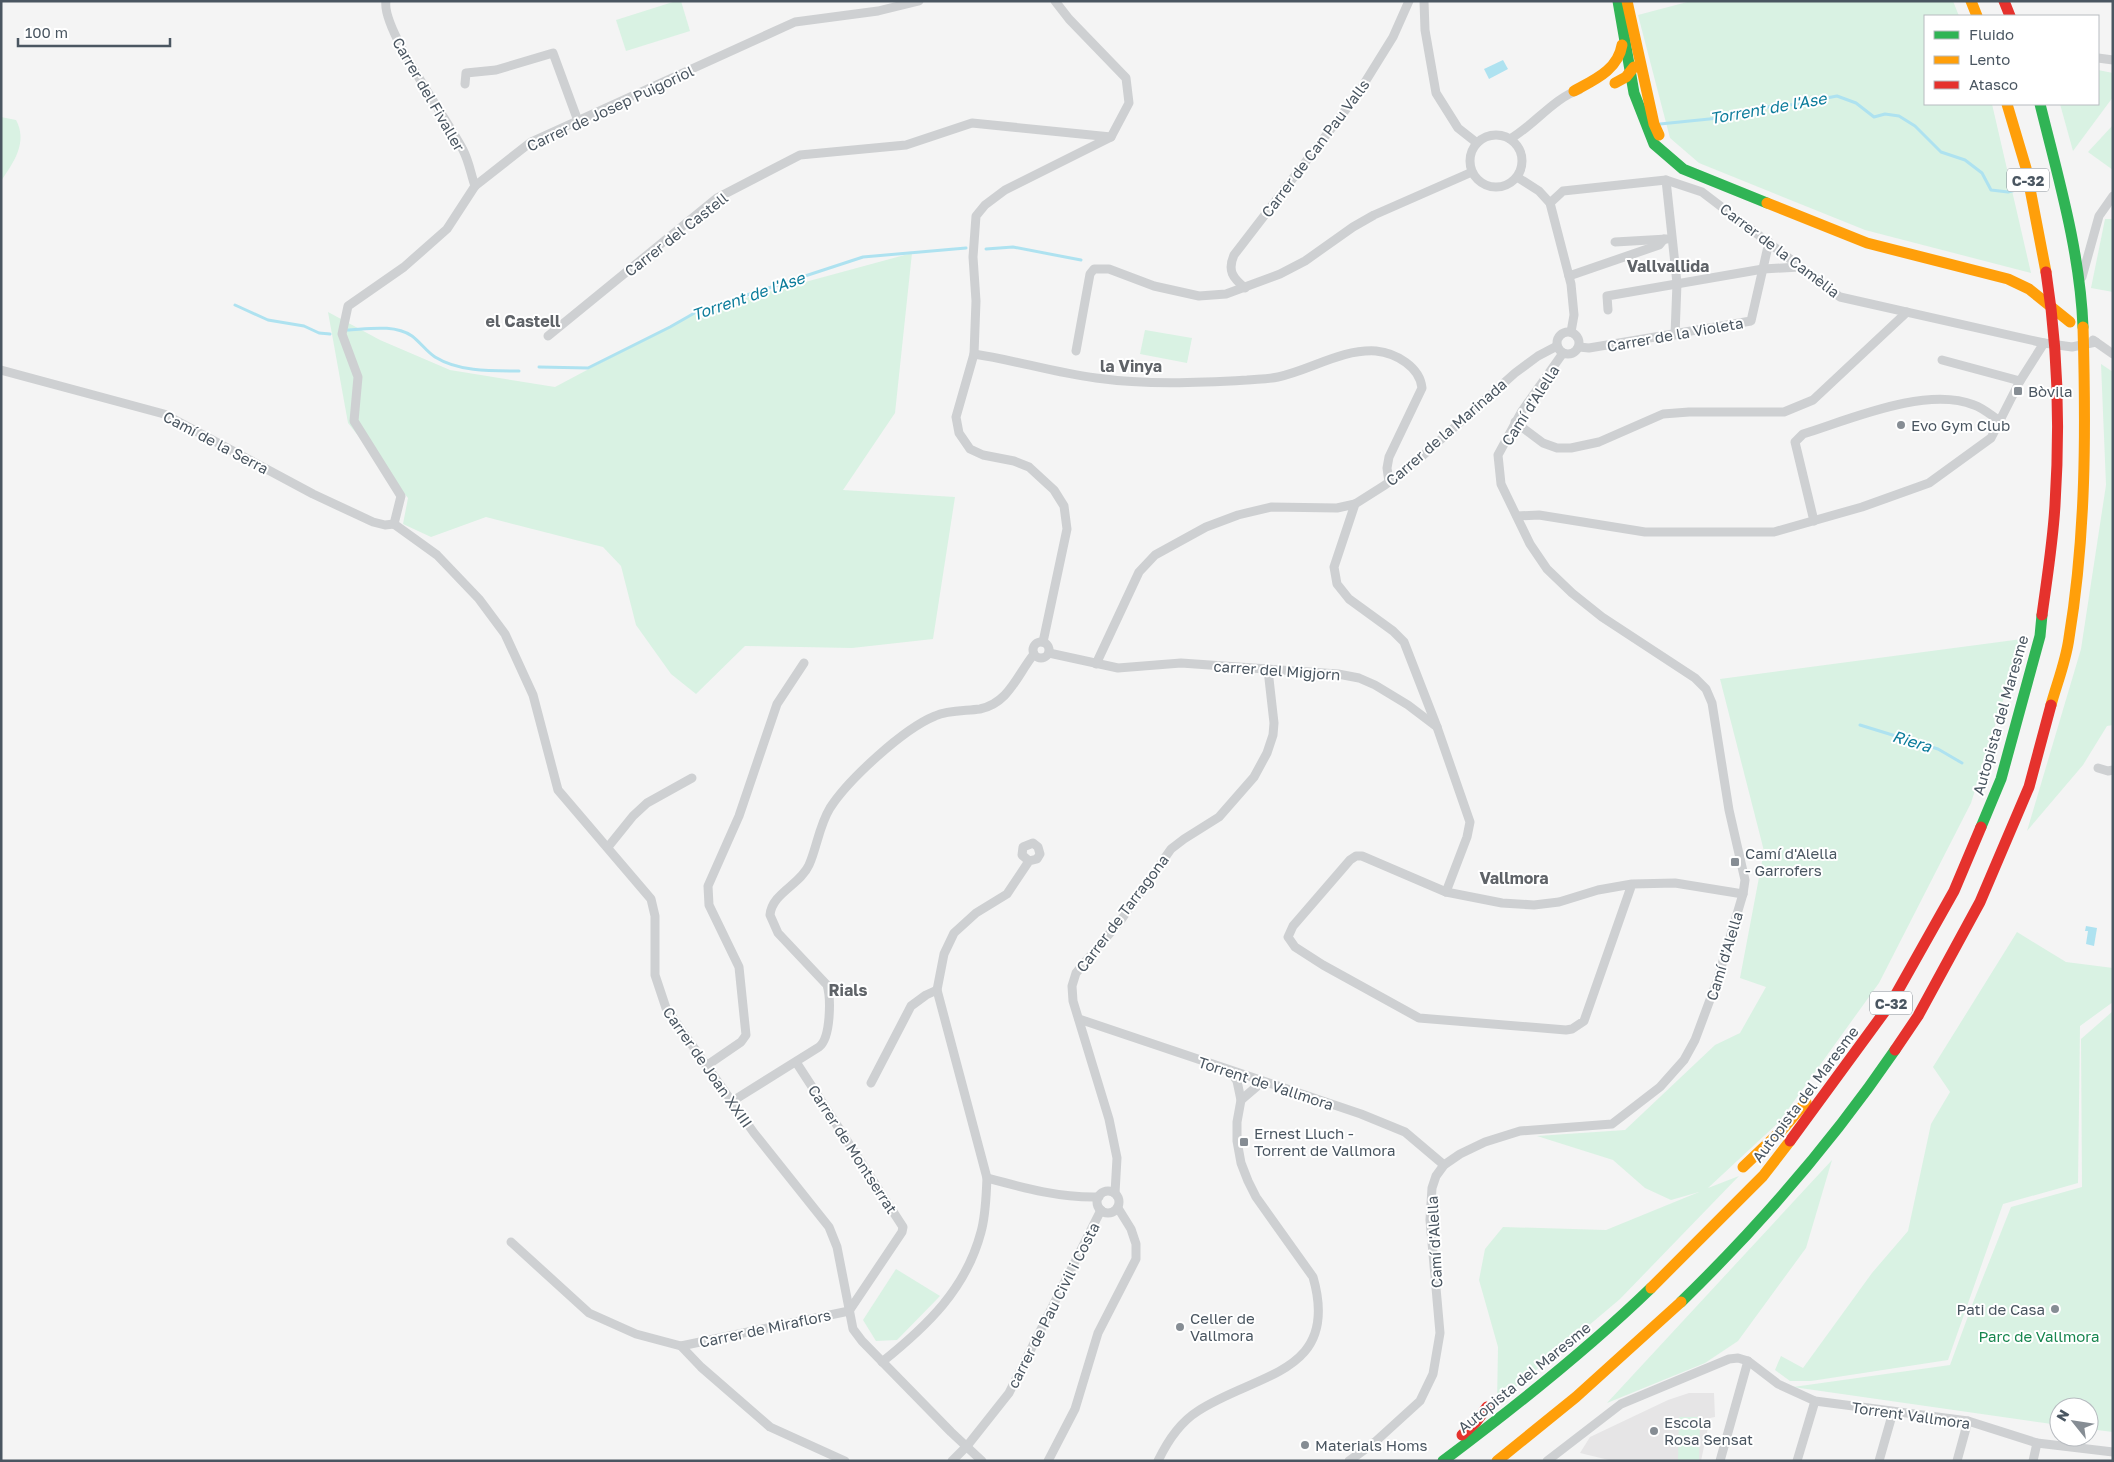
<svg xmlns="http://www.w3.org/2000/svg" width="2114" height="1462" viewBox="0 0 2114 1462" font-family="'Golos Text',sans-serif">
	<rect width="100%" height="100%" fill="#f4f4f4"/>
	<path fill="#e6e5e6" d="M 1689,1393 L 1714,1393 L 1715,1417 L 1710,1418 L 1701,1461 L 1613,1461 L 1580,1453 L 1590,1437 L 1668,1400 Z"/>
	<g fill="#d9f2e3">
		<path d="M 676,1 L 681,1 L 690,31 L 626,51 L 616,20 Z"/>
		<path d="M 1691,1 L 1953,1 L 1959,16 L 1925,16 L 1925,104 L 1992,104 L 2031,273 L 1865,230 L 1699,163 L 1670,138 L 1638,15 Z"/>
		<path d="M 2098,70 L 2113,73 L 2113,97 L 2073,151 L 2060,104 L 2098,104 Z"/>
		<path d="M 1,117 L 16,120 C 28,142 14,162 1,181 Z"/>
		<path d="M 2113,125 L 2113,170 L 2088,152 Z"/>
		<path d="M 2105,219 L 2113,219 L 2113,292 L 2091,288 Z"/>
		<path d="M 912,253 L 895,413 L 843,490 L 955,497 L 933,639 L 852,648 L 745,646 L 696,694 L 671,674 L 636,625 L 621,566 L 603,547 L 486,517 L 431,537 L 403,524 L 408,498 L 348,423 L 328,312 L 380,340 L 450,370 L 555,387 L 698,311 Z"/>
		<path d="M 1145,330 L 1192,338 L 1187,363 L 1140,354 Z"/>
		<path d="M 2101,364 L 2113,372 L 2113,725 L 2107,726 L 2083,765 L 2027,831 L 2081,649 L 2106,485 Z"/>
		<path d="M 2022,639 L 1971,803 L 1879,983 L 1779,1122 L 1708,1188 L 1739,1176 L 1620,1299 L 1497,1403 L 1498,1347 L 1479,1280 L 1485,1249 L 1503,1227 L 1606,1230 L 1699,1192 L 1671,1200 L 1645,1188 L 1613,1160 L 1537,1136 L 1625,1130 L 1715,1045 L 1740,1033 L 1766,987 L 1740,978 L 1764,851 L 1720,679 Z"/>
		<path d="M 2017,932 L 2066,962 L 2113,968 L 2113,1002 L 2080,1026 L 2078,1183 L 2003,1204 L 1948,1360 L 1811,1381 L 1790,1381 L 1775,1370 L 1781,1356 L 1803,1368 L 1872,1273 L 1908,1231 L 1931,1124 L 1950,1092 L 1933,1067 Z"/>
		<path d="M 2113,1011 L 2113,1432 L 2089,1429 L 2089,1407 L 2059,1407 L 2059,1425 L 1793,1387 L 1950,1365 L 1974,1300 L 2011,1207 L 2082,1187 L 2081,1039 Z"/>
		<path d="M 1832,1160 L 1806,1248 L 1738,1341 L 1705,1363 L 1607,1403 Z"/>
		<path d="M 896,1269 L 940,1296 L 897,1340 L 876,1341 L 863,1320 Z"/>
		<path d="M 1679,1417 L 1700,1417 L 1699,1461 L 1678,1461 Z"/>
	</g>
	<g fill="#aee2f0">
		<path d="M 1503,60 L 1508,69 L 1489,79 L 1484,69 Z"/>
		<path d="M 2086,926 L 2097,928 L 2094,946 L 2086,944 L 2088,931 L 2085,931 Z"/>
	</g>
	<g fill="none" stroke-linecap="round" stroke-linejoin="round">
		<g stroke="#aee2f0" stroke-width="3">
			<path d="M 1660,124 L 1729,117 L 1779,104 L 1785,106 L 1837,96 L 1856,103 L 1874,117 L 1885,114 L 1899,116 L 1915,126 L 1941,152 L 1965,160 L 1982,173 L 1991,190 L 2008,192 L 2020,189"/>
			<path d="M 986,249 L 1013,247 L 1081,260"/>
			<path d="M 235,305 L 268,320 L 304,326 L 319,333 L 330,334"/>
			<path d="M 347,330 C 368,329 394,324 412,336 C 420,342 427,352 435,357 C 459,372 492,371 519,371"/>
			<path d="M 539,367 L 588,368 L 670,327 L 698,311 L 863,257 L 966,248"/>
			<path d="M 1860,725 L 1938,749 L 1962,763"/>
		</g>
		<g stroke="#ced0d2" stroke-width="9">
			<path d="M 386,1 C 381,29 448,120 463,150 C 469,161 471,175 475,186"/>
			<path d="M 1424,1 L 1425,30 L 1436,93 L 1458,128 L 1477,143"/>
			<path d="M 2098,58 L 2113,60"/>
			<path d="M 465,84 L 466,73 L 496,70 L 553,53 L 578,121"/>
			<circle cx="1496" cy="161" r="26"/>
			<path d="M 1510,139 C 1533,126 1555,97 1579,90"/>
			<path d="M 1517,177 L 1539,191 L 1550,203 L 1571,284 L 1574,315 L 1571,332"/>
			<path d="M 1666,180 L 1677,283 L 1675,335"/>
			<path d="M 1550,203 L 1563,191 L 1666,180 L 1702,192 L 1840,297 L 2044,343"/>
			<path d="M 1615,242 L 1667,239"/>
			<path d="M 1569,276 L 1659,245 L 1664,239"/>
			<path d="M 2082,277 L 2099,216 L 2113,196"/>
			<path d="M 1245,288 C 1233,278 1227,271 1234,255 L 1357,95 L 1393,37 L 1409,1"/>
			<path d="M 1608,310 L 1607,296 L 1763,269 L 1800,267"/>
			<circle cx="1568" cy="343" r="11"/>
			<path d="M 548,336 L 717,198 L 800,155 L 906,145 L 972,123 L 1111,137"/>
			<path d="M 2093,340 L 2113,354"/>
			<path d="M 1579,347 L 1589,348 L 1751,321 L 1769,242"/>
			<path d="M 1076,351 L 1090,274 L 1094,269 L 1109,269 L 1154,286 L 1199,296 L 1226,294 L 1280,274 L 1305,261 L 1353,227 L 1374,215 L 1472,172"/>
			<path d="M 974,354 C 1015,360 1055,373 1096,378 C 1146,385 1197,383 1247,380 C 1257,379 1268,379 1278,377 C 1311,370 1341,349 1376,351 C 1396,353 1420,367 1422,388 L 1389,457 L 1387,468 L 1389,482"/>
			<path d="M 1942,360 L 2020,381"/>
			<path d="M 1,370 L 164,414 L 313,494 L 373,522 L 385,525 L 394,524"/>
			<path d="M 1515,422 L 1543,443 L 1557,448 L 1571,448 L 1599,442 L 1663,414 L 1689,412 L 1784,412 L 1813,400 L 1907,312"/>
			<path d="M 1517,516 L 1539,515 L 1645,532 L 1774,532 L 1862,507 L 1929,483 L 1991,438 L 2020,381 L 2044,343 L 2072,347 L 2096,342"/>
			<path d="M 1814,521 L 1795,442 L 1803,434 C 1851,419 1926,386 1974,405 C 1983,408 1992,416 2000,421"/>
			<path d="M 394,524 L 437,555 L 479,599 L 505,634 L 533,695 L 558,790 L 651,899 L 655,916 L 655,975 L 666,1008 L 754,1133 L 829,1227 L 837,1247 L 853,1329 L 862,1341 L 951,1432 L 982,1461"/>
			<path d="M 394,524 L 401,496 L 354,421 L 358,377 L 342,334 L 348,306 L 404,267 L 447,229 L 475,186 L 531,142 L 795,22 L 878,11 L 919,1"/>
			<circle cx="1041" cy="650" r="8"/>
			<path d="M 1043,642 L 1067,529 L 1064,506 L 1054,490 L 1029,467 L 1014,461 L 983,455 L 970,449 L 959,433 L 956,417 L 974,354 L 976,301 L 973,257 L 976,216 L 985,205 L 1005,190 L 1111,137 L 1129,103 L 1126,78 L 1069,19 L 1055,1"/>
			<path d="M 1049,653 L 1118,668 L 1181,663 L 1338,674 L 1359,678 L 1375,685 L 1408,705 L 1437,727 L 1470,822 L 1467,837 L 1446,892"/>
			<path d="M 1096,664 L 1139,572 L 1155,555 L 1206,527 L 1238,515 L 1271,507 L 1337,508 L 1355,504"/>
			<path d="M 1437,727 L 1404,642 L 1393,631 L 1349,599 L 1337,584 L 1334,567 L 1355,504 L 1385,485 L 1419,459 L 1515,373 L 1538,356 L 1557,346"/>
			<path d="M 2098,768 L 2108,771 L 2113,770"/>
			<path d="M 608,847 L 633,816 L 647,803 L 692,778"/>
			<path d="M 1632,884 L 1584,1021 L 1572,1029 L 1566,1030 L 1419,1018 L 1323,965 L 1295,947 L 1288,937 L 1293,926 L 1350,860 L 1356,856 L 1362,856 L 1446,892 L 1502,903 L 1534,905 L 1559,902 L 1598,890 L 1632,884 L 1675,883 L 1743,894"/>
			<path d="M 937,990 L 944,954 L 954,933 L 976,913 L 1007,894 L 1029,861 L 1022,855 L 1023,847 L 1033,843 L 1038,847 L 1040,854 L 1037,859 L 1029,861"/>
			<path d="M 1079,1019 L 1361,1114 L 1405,1132 L 1444,1165"/>
			<path d="M 796,1062 L 903,1227 L 902,1232 L 849,1311"/>
			<path d="M 706,1066 L 741,1042 L 746,1035 L 739,967 L 709,905 L 708,886 L 739,816 L 777,704 L 804,663"/>
			<path d="M 871,1083 L 911,1006 L 926,995 L 937,990 L 987,1178 C 986,1196 986,1214 981,1232 C 966,1289 927,1326 882,1362"/>
			<path d="M 1241,1100 L 1262,1082"/>
			<path d="M 731,1102 L 819,1047 C 831,1038 831,998 827,985 L 778,933 L 770,915 C 772,893 800,885 809,865 C 817,847 819,826 830,808 C 848,780 903,729 935,716 C 948,710 965,711 980,709 C 1009,703 1017,675 1034,654"/>
			<path d="M 987,1178 C 1024,1188 1060,1198 1099,1197"/>
			<circle cx="1108" cy="1202" r="11"/>
			<path d="M 1115,1193 L 1117,1158 L 1109,1119 L 1073,1001 L 1072,986 L 1076,973 L 1121,920 L 1171,849 L 1184,839 L 1219,817 L 1254,777 L 1267,753 L 1273,735 L 1274,723 L 1268,670"/>
			<path d="M 511,1242 L 589,1313 L 636,1334 L 681,1346 L 849,1311"/>
			<path d="M 681,1346 L 701,1367 L 770,1427 L 845,1461"/>
			<path d="M 952,1461 L 967,1446 L 1009,1393 L 1101,1210"/>
			<path d="M 1048,1461 L 1075,1409 L 1098,1333 L 1136,1259 L 1136,1244 L 1131,1229 L 1118,1208"/>
			<path d="M 1158,1461 C 1167,1442 1179,1423 1198,1411 C 1256,1373 1341,1374 1313,1277 L 1256,1197 L 1248,1181 L 1241,1163 L 1237,1141 L 1237,1122 L 1241,1100 L 1237,1081 L 1230,1071"/>
			<path d="M 1349,1461 L 1375,1442 L 1420,1401 L 1433,1374 L 1440,1333 L 1430,1220 L 1432,1188 L 1436,1176 L 1444,1165 L 1460,1154 L 1485,1142 L 1520,1131 L 1612,1124 L 1660,1087 L 1684,1060 L 1695,1040 L 1717,981 L 1743,894 L 1745,880 L 1729,810 L 1712,703 L 1706,689 L 1695,678 L 1602,617 L 1572,593 L 1547,569 L 1530,544 L 1501,484 L 1498,455 L 1522,411 L 1563,353"/>
			<path d="M 1547,1461 L 1621,1404 L 1729,1359 L 1738,1358 L 1748,1361 L 1778,1384 L 1815,1401 L 1968,1421 L 2037,1443 L 2113,1452"/>
			<path d="M 1720,1461 L 1748,1361"/>
			<path d="M 1797,1461 L 1815,1401"/>
			<path d="M 1879,1461 L 1893,1412"/>
			<path d="M 1957,1461 L 1968,1421"/>
			<path d="M 2033,1461 L 2037,1443"/>
		</g>
		<g stroke="#30b455" stroke-width="11">
			<path d="M 1618,1 L 1634,93 L 1654,144 L 1683,169 L 1767,203"/>
			<path d="M 2040,104 C 2058,177 2080,251 2083,327"/>
			<path d="M 1981,827 L 2001,779 L 2040,636 L 2042,615"/>
			<path d="M 1681,1302 C 1760,1225 1833,1141 1895,1050"/>
			<path d="M 1443,1461 C 1515,1407 1586,1351 1651,1288"/>
		</g>
		<g stroke="#ff9f0a" stroke-width="11">
			<path d="M 1627,1 L 1654,124 L 1659,135"/>
			<path d="M 1971,1 L 1977,16"/>
			<path d="M 1615,83 L 1626,77 L 1634,67"/>
			<path d="M 1574,91 C 1594,80 1618,70 1622,45"/>
			<path d="M 2007,104 L 2026,168 L 2046,272"/>
			<path d="M 1767,203 L 1867,243 L 2008,279 L 2029,289 L 2070,322"/>
			<path d="M 2051,705 C 2057,683 2066,661 2069,638 C 2086,535 2086,431 2083,327"/>
			<path d="M 1743,1167 L 1782,1130 L 1806,1102"/>
			<path d="M 1651,1288 L 1763,1176 L 1790,1141"/>
			<path d="M 1497,1461 L 1576,1397 L 1681,1302"/>
		</g>
		<g stroke="#e5322d" stroke-width="11">
			<path d="M 2004,1 L 2010,16"/>
			<path d="M 2042,615 C 2047,578 2053,541 2055,505 C 2060,427 2058,348 2046,272"/>
			<path d="M 1895,1050 L 1918,1016 L 1980,902 L 2029,787 L 2051,705"/>
			<path d="M 1790,1141 L 1891,1003 L 1954,891 L 1981,827"/>
			<path d="M 1462,1435 L 1476,1422 L 1487,1407"/>
		</g>
	</g>
	<g fill="#868d94" stroke="#fff" stroke-width="2">
		<rect x="2013" y="386" width="10" height="10" rx="2.5"/>
		<circle cx="1901" cy="425" r="5"/>
		<rect x="1730" y="857" width="10" height="10" rx="2.5"/>
		<rect x="1239" y="1137" width="10" height="10" rx="2.5"/>
		<circle cx="2055" cy="1309" r="5"/>
		<circle cx="1180" cy="1327" r="5"/>
		<circle cx="1654" cy="1431" r="5"/>
		<circle cx="1305" cy="1445" r="5"/>
	</g>
	<g text-anchor="middle" dominant-baseline="central" stroke-width="4" stroke-linejoin="round" paint-order="stroke">
		<g fill="#fff" stroke="#808990" stroke-width="1">
			<rect x="2007" y="168.5" width="42" height="23" rx="4"/>
			<rect x="1870" y="991.5" width="42" height="23" rx="4"/>
		</g>
		<g font-size="14" font-weight="bold" fill="#4a5661">
			<text x="2028" y="180">C-32</text>
			<text x="1891" y="1003">C-32</text>
		</g>
		<g font-size="15" fill="#4a5661" stroke="#fff">
			<text transform="translate(429 94) rotate(60)">Carrer del Fivaller</text>
			<text transform="translate(610 108) rotate(-25)">Carrer de Josep Puigoriol</text>
			<text transform="translate(1315 148) rotate(-53)">Carrer de Can Pau Valls</text>
			<text transform="translate(676 234) rotate(-38)">Carrer del Castell</text>
			<text transform="translate(1780 250) rotate(37)">Carrer de la Camèlia</text>
			<text transform="translate(1675 334) rotate(-10)">Carrer de la Violeta</text>
			<text transform="translate(1530 405) rotate(-57)">Camí d'Alella</text>
			<text transform="translate(1446 432) rotate(-41)">Carrer de la Marinada</text>
			<text transform="translate(216 442) rotate(28)">Camí de la Serra</text>
			<text transform="translate(1277 670) rotate(4)">carrer del Migjorn</text>
			<text transform="translate(2000 715) rotate(-74)">Autopista del Maresme</text>
			<text transform="translate(1122 913) rotate(-53)">Carrer de Tarragona</text>
			<text transform="translate(1724 956) rotate(-73)">Camí d'Alella</text>
			<text transform="translate(708 1067) rotate(55)">Carrer de Joan XXIII</text>
			<text transform="translate(1266 1083) rotate(18)">Torrent de Vallmora</text>
			<text transform="translate(1805 1094) rotate(-53)">Autopista del Maresme</text>
			<text transform="translate(853 1149) rotate(57)">Carrer de Montserrat</text>
			<text transform="translate(1434 1242) rotate(-93)">Camí d'Alella</text>
			<text transform="translate(1053 1305) rotate(-63)">carrer de Pau Civil i Costa</text>
			<text transform="translate(765 1328) rotate(-12)">Carrer de Miraflors</text>
			<text transform="translate(1524 1377) rotate(-39)">Autopista del Maresme</text>
			<text transform="translate(1911 1415) rotate(8)">Torrent Vallmora</text>
		</g>
		<g font-size="15" fill="#4a5661" stroke="#fff" text-anchor="start">
			<text x="2028" y="391">Bòvila</text>
			<text x="1911" y="425">Evo Gym Club</text>
			<text x="1745" y="853">Camí d'Alella<tspan x="1745" dy="17">- Garrofers</tspan></text>
			<text x="1254" y="1133">Ernest Lluch -<tspan x="1254" dy="17">Torrent de Vallmora</tspan></text>
			<text x="2045" y="1309" text-anchor="end">Pati de Casa</text>
			<text x="1190" y="1318">Celler de<tspan x="1190" dy="17">Vallmora</tspan></text>
			<text x="1664" y="1422">Escola<tspan x="1664" dy="17">Rosa Sensat</tspan></text>
			<text x="1315" y="1445">Materials Homs</text>
		</g>
		<g font-size="15" fill="#17864f" stroke="#fff">
			<text x="2039" y="1336">Parc de Vallmora</text>
		</g>
		<g font-size="16" font-style="italic" fill="#0c7c9b" stroke="#fff">
			<text transform="translate(1768 108) rotate(-10)">Torrent de l'Ase</text>
			<text transform="translate(748 296) rotate(-19)">Torrent de l'Ase</text>
			<text transform="translate(1912 741) rotate(17)">Riera</text>
		</g>
		<g font-size="16" font-weight="bold" fill="#5f6368" stroke="#fff">
			<text x="1668" y="266">Vallvallida</text>
			<text x="523" y="321">el Castell</text>
			<text x="1131" y="366">la Vinya</text>
			<text x="1514" y="878">Vallmora</text>
			<text x="848" y="990">Rials</text>
		</g>
	</g>
	<rect width="2114" height="1462" fill="none" stroke="#4a5661" stroke-width="5"/>
	<rect x="1924" y="15" width="175" height="90" fill="#ffffff" stroke="#b7bbc0"/>
	<rect x="1934" y="31" width="25" height="8" fill="#30b455" stroke="#b7bbc0"/>
	<text x="1969" y="40" font-size="15" fill="#4a5661">Fluido</text>
	<rect x="1934" y="56" width="25" height="8" fill="#ff9f0a" stroke="#b7bbc0"/>
	<text x="1969" y="65" font-size="15" fill="#4a5661">Lento</text>
	<rect x="1934" y="81" width="25" height="8" fill="#e5322d" stroke="#b7bbc0"/>
	<text x="1969" y="90" font-size="15" fill="#4a5661">Atasco</text>
	<g transform="translate(2074 1422) rotate(300)"><circle r="24" fill="#ffffff" stroke="#b7bbc0"/>
	<path d="M0-4L9 19L0 12L-9 19Z" fill="#868d94"/>
	<text y="-8" font-size="14" font-weight="bold" text-anchor="middle" fill="#4a5661">N</text>
	</g>
	<path d="M18 38v8h152v-8" fill="none" stroke="#4a5661" stroke-width="2.5"/>
	<text x="25" y="38" font-size="15" fill="#4a5661" stroke="#ffffff" stroke-width="4" paint-order="stroke">100 m</text>
</svg>
